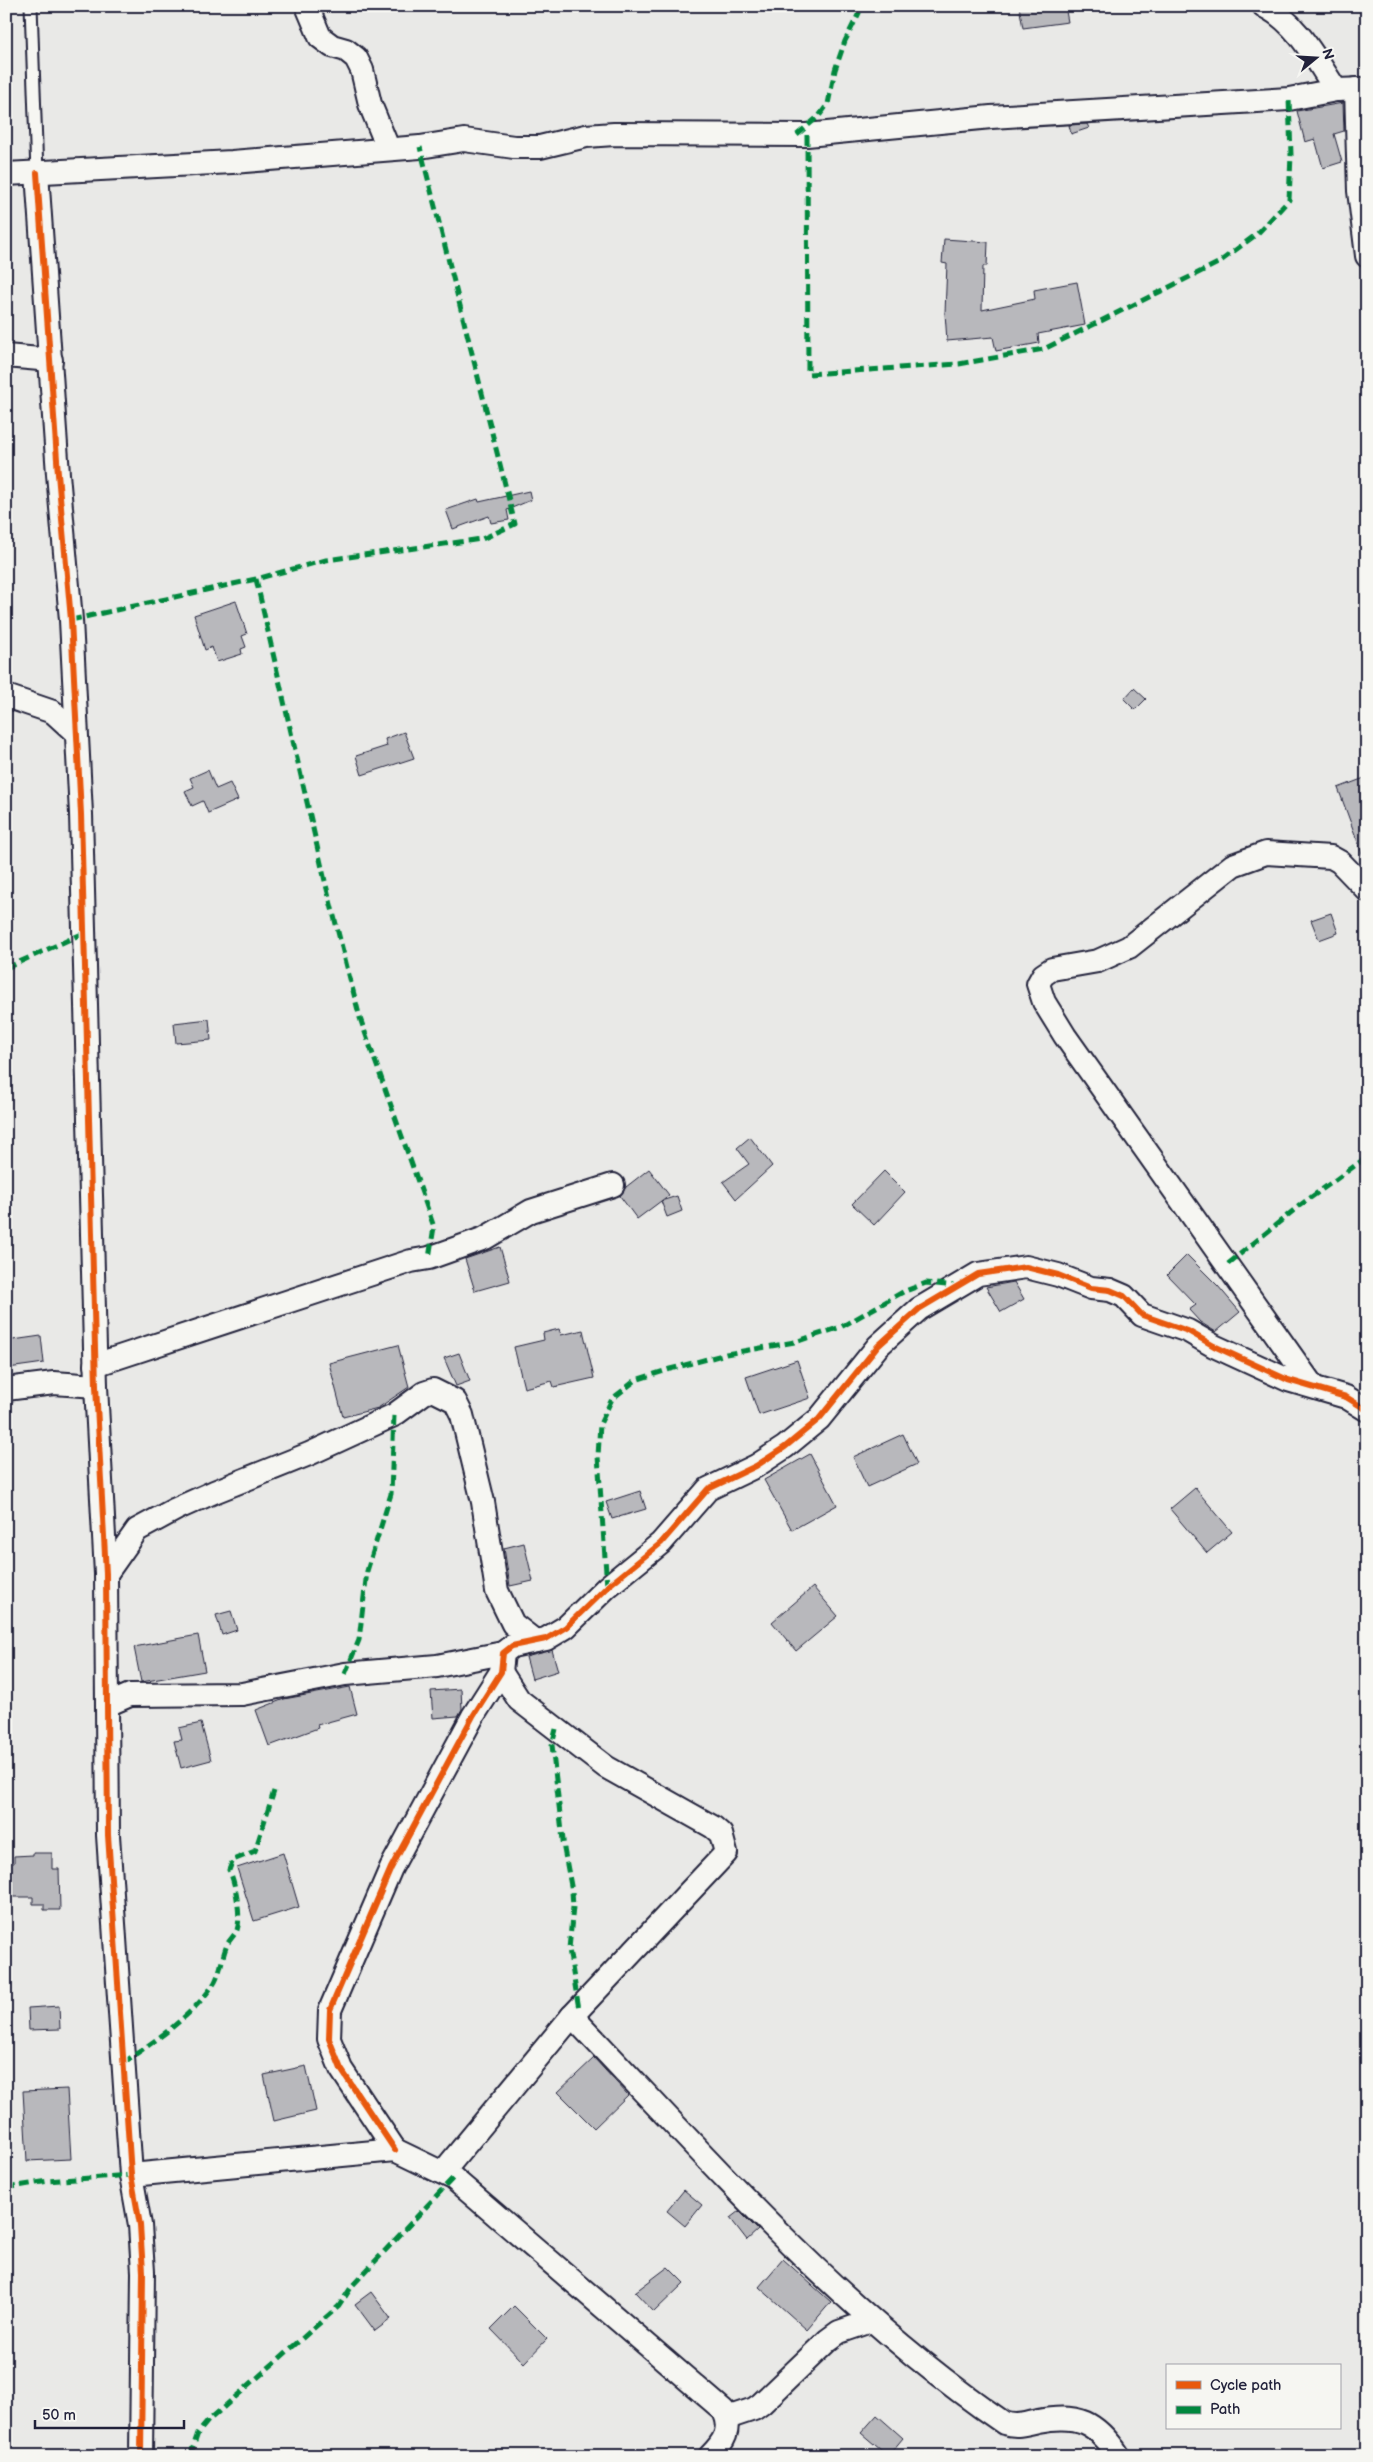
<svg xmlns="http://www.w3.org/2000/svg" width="1373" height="2462" viewBox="0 0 1373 2462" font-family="'Balsamiq Sans',sans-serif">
	<rect width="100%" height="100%" fill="#e9e9e7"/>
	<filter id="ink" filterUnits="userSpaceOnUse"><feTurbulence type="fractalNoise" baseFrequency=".02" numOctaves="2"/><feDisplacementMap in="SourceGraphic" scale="10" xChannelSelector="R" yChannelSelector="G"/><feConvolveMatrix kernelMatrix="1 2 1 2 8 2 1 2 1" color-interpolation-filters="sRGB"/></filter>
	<g filter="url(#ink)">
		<g fill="#b8b8bc" stroke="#22223b">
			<path d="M 1019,6 L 1065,6 L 1068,22 L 1023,28 Z"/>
			<path d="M 1343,103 L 1344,131 L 1334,134 L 1342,162 L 1323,168 L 1315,139 L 1305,142 L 1297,111 Z"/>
			<path d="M 1087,124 L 1089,128 L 1071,134 L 1069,125 Z"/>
			<path d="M 944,239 L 988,242 L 987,266 L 983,266 L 982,310 L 1035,299 L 1034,290 L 1077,282 L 1085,325 L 1038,334 L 1039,343 L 996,351 L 993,337 L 947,341 L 945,313 L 947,264 L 942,263 Z"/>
			<path d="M 529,491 L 531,500 L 507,510 L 509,520 L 491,523 L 489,516 L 453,529 L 446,510 L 478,499 L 479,502 Z"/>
			<path d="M 236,601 L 247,634 L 242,636 L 246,647 L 241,649 L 242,654 L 217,662 L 212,647 L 205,650 L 194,615 Z"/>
			<path d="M 1134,688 L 1146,699 L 1135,710 L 1124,699 Z"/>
			<path d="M 404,732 L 414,758 L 362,775 L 356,756 L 387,746 L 385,739 Z"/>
			<path d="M 208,770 L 216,789 L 230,783 L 238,800 L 208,813 L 203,801 L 192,806 L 185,791 L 194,787 L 190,778 Z"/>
			<path d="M 1367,777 L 1367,861 L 1365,862 L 1338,788 Z"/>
			<path d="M 1331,913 L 1338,933 L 1319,940 L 1311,920 Z"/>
			<path d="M 209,1019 L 211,1040 L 176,1043 L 174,1023 Z"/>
			<path d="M 750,1137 L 772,1166 L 736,1199 L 723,1182 L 749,1164 L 737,1148 Z"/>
			<path d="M 649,1169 L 669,1195 L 637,1219 L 620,1196 L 626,1187 Z"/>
			<path d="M 884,1171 L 905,1192 L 874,1225 L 852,1204 Z"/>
			<path d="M 677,1196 L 682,1211 L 667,1217 L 661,1201 Z"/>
			<path d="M 500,1247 L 510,1281 L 475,1291 L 465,1259 Z"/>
			<path d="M 1187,1255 L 1218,1286 L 1240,1312 L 1216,1332 L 1200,1322 L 1189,1310 L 1196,1305 L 1167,1275 Z"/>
			<path d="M 1014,1282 L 1024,1299 L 1001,1312 L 986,1287 Z"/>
			<path d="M 559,1329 L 561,1335 L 583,1330 L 594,1378 L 554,1387 L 552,1381 L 524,1388 L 514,1347 L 544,1340 L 543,1333 Z"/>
			<path d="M 41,1336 L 44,1363 L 8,1368 L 6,1341 Z"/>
			<path d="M 398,1345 L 409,1387 L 378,1408 L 343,1417 L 329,1363 Z"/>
			<path d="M 459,1353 L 470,1381 L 456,1386 L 444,1358 Z"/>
			<path d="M 797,1360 L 810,1398 L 759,1415 L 746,1377 Z"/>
			<path d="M 903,1434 L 917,1464 L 867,1487 L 853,1457 Z"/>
			<path d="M 810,1454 L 837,1505 L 792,1530 L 764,1480 Z"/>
			<path d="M 1195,1488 L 1232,1532 L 1207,1553 L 1170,1509 Z"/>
			<path d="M 640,1491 L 646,1509 L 612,1519 L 606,1502 Z"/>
			<path d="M 524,1543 L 533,1581 L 510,1586 L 504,1548 Z"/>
			<path d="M 813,1587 L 838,1616 L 796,1651 L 772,1622 Z"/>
			<path d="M 231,1611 L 237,1630 L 222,1635 L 216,1615 Z"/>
			<path d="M 198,1635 L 205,1671 L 141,1682 L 134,1647 Z"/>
			<path d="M 552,1650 L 558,1671 L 532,1679 L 526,1657 Z"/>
			<path d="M 350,1687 L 357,1714 L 317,1725 L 318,1728 L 269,1746 L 256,1710 L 284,1699 Z"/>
			<path d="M 461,1689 L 462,1709 L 458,1716 L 433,1718 L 431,1691 Z"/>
			<path d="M 201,1723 L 211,1760 L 181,1768 L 174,1741 L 182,1740 L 179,1728 Z"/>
			<path d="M 33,1853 L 52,1853 L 52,1869 L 59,1869 L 60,1910 L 44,1910 L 44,1904 L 33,1904 L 33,1897 L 6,1897 L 6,1863 L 14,1863 L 14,1856 L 33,1855 Z"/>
			<path d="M 283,1853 L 299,1907 L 254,1921 L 237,1868 Z"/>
			<path d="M 59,2006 L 60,2029 L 29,2030 L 28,2008 Z"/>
			<path d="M 594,2058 L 628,2095 L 594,2128 L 558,2092 Z"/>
			<path d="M 306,2066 L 316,2111 L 274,2121 L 264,2075 Z"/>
			<path d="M 67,2089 L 71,2159 L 27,2161 L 23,2091 Z"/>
			<path d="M 684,2190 L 702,2205 L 685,2226 L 667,2211 Z"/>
			<path d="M 739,2211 L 758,2230 L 747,2240 L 730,2218 Z"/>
			<path d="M 783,2259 L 831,2302 L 807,2330 L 759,2287 Z"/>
			<path d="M 668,2267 L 684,2283 L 654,2312 L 635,2292 Z"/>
			<path d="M 371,2292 L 391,2319 L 375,2331 L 355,2304 Z"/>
			<path d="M 514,2306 L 547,2339 L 524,2363 L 491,2329 Z"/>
			<path d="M 877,2415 L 903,2438 L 888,2456 L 861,2433 Z"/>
		</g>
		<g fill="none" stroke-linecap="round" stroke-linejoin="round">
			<g stroke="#22223b" stroke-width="15">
				<path id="lane" d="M 31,6 L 37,173"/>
			</g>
			<g stroke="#22223b" stroke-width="26">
				<g id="street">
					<path d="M 307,6 L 320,37 L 332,46 L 346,50 L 356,58 L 362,70 L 370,104 L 388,148"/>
					<path d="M 1264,6 C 1297,22 1316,60 1336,90"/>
					<path d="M 1356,89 L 1359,191 L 1367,256"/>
					<path d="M 37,173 L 58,474 L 71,620 L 81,814 L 96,1386 L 106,1574 L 108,1835 L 131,2175 L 140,2225 L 143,2272 L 141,2456"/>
					<path d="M 6,174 L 232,162 L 420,147 L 464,140 L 514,147 L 540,147 L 586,136 L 614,134 L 807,135 L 991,117 L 1289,99 L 1336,90 L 1367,89"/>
					<path d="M 6,356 L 51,360"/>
					<path d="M 6,696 L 53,712 L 76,733"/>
					<path d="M 95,1365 L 411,1261 L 429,1258 L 485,1238 L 531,1211 L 613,1185"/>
					<path d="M 1312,1385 L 1065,1036 L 1044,1002 L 1038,984 L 1043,975 L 1052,969 L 1098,961 L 1129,947 L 1233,865 L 1266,853 L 1331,857 L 1340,862 L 1367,890"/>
					<path d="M 6,1389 L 54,1383 L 96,1386"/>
					<path d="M 106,1574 L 137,1530 L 176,1509 L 214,1492 L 309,1454 L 394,1415 L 424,1393 L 433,1390 L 455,1401 L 462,1415 L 483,1502 L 497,1591 L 513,1624 L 535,1641"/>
					<path d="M 107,1705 L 130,1695 L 242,1694 L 345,1674 L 437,1666 L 503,1653"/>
					<path d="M 572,2016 C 709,2159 839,2311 1004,2423 C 1016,2427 1026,2424 1038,2421 C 1078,2413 1096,2422 1119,2456"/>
					<path d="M 395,2150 L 341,2069 L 329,2039 L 330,2010 L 391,1868 L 473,1716 L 501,1672 L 503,1653 L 512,1646 L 546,1639 L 566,1627 L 607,1587 L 661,1543 L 708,1489 L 756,1466 L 785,1447 L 819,1419 L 878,1346 L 919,1309 L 978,1274 L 1026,1267 L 1058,1275 L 1091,1288 L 1110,1290 L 1124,1296 L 1142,1315 L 1188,1331 L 1214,1346 L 1288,1380 L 1346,1397 L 1367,1410"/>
					<path d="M 443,2172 L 572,2016 L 726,1853 L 721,1834 L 713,1827 L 606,1767 L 519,1700 L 501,1672"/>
					<path d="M 131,2175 L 395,2150 L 453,2178 L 723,2410 C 732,2430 724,2442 710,2456"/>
					<path d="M 727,2418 L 754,2409 L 761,2404 L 828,2340 L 839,2332 L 871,2321"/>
				</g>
			</g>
			<use href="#lane" stroke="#f6f6f2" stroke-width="11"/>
			<use href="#street" stroke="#f6f6f2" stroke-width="22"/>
			<g stroke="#00873e" stroke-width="5" stroke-dasharray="10 5" stroke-linecap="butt">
				<path d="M 797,135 L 819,116 L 828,104 L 835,70 L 845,41 L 859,13 L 858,6"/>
				<path d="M 807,135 L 808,374 L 959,364 L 1044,349 L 1218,263 L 1257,234 L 1289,200 L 1291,155 L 1289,99"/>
				<path d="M 256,579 L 325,881 L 360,1018 L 434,1227 L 429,1258"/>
				<path d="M 71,620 L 256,579 L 326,560 L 482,539 L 515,524 L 420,147"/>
				<path d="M 6,968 L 84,933"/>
				<path d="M 1228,1264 L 1299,1206 L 1367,1157"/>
				<path d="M 607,1587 L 598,1456 L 600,1424 L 612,1399 L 636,1380 L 670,1369 L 726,1354 L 795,1342 L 841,1327 L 903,1292 L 926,1283 L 957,1286"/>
				<path d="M 345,1674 L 359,1640 L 367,1571 L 391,1494 L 394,1415"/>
				<path d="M 556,1729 L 552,1745 L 564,1849 L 572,1891 L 573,1907 L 569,1949 L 579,2009"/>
				<path d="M 123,2063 C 156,2040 193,2016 215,1982 C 221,1970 222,1957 227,1945 C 229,1940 235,1935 237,1930 C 242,1918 235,1880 229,1870 L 233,1860 L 255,1851 L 274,1791"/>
				<path d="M 6,2188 L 48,2181 L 131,2175"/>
				<path d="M 190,2456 L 198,2433 L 208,2421 L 339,2306 L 352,2286 L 453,2178"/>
			</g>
			<g stroke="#f6f6f2" stroke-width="9">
				<g id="cycleway">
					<path d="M 37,173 L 58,474 L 71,620 L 81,814 L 96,1386 L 106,1574 L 108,1835 L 131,2175 L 140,2225 L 143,2272 L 141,2456"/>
					<path d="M 395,2150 L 341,2069 L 329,2039 L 330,2010 L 391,1868 L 473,1716 L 501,1672 L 503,1653 L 512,1646 L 546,1639 L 566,1627 L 607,1587 L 661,1543 L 708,1489 L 756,1466 L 785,1447 L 819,1419 L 878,1346 L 919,1309 L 978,1274 L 1026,1267 L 1058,1275 L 1091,1288 L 1110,1290 L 1124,1296 L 1142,1315 L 1188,1331 L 1214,1346 L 1288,1380 L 1346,1397 L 1367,1410"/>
				</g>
			</g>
			<use href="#cycleway" stroke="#e8590c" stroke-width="6"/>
		</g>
	</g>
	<rect width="1373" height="2462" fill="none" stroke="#f6f6f2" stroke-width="25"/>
	<rect x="12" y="12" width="1348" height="2437" fill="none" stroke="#22223b" stroke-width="2" filter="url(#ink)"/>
	<rect x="1166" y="2364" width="175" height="65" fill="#f6f6f2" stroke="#a1a1a9"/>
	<rect x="1176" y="2381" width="25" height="8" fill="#e8590c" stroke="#a1a1a9"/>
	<text x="1210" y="2390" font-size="15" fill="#22223b">Cycle path</text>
	<rect x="1176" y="2406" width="25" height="8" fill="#00873e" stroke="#a1a1a9"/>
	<text x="1210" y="2414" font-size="15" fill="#22223b">Path</text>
	<g transform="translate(1316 58) rotate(72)" stroke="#f6f6f2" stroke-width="4" paint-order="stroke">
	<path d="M0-4L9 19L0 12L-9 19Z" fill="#22223b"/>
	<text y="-8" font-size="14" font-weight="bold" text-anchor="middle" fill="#22223b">N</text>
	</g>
	<path d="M35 2420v8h149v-8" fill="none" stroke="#22223b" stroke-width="2.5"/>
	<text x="42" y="2420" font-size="15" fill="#22223b" stroke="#f6f6f2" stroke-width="4" paint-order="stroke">50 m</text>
</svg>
